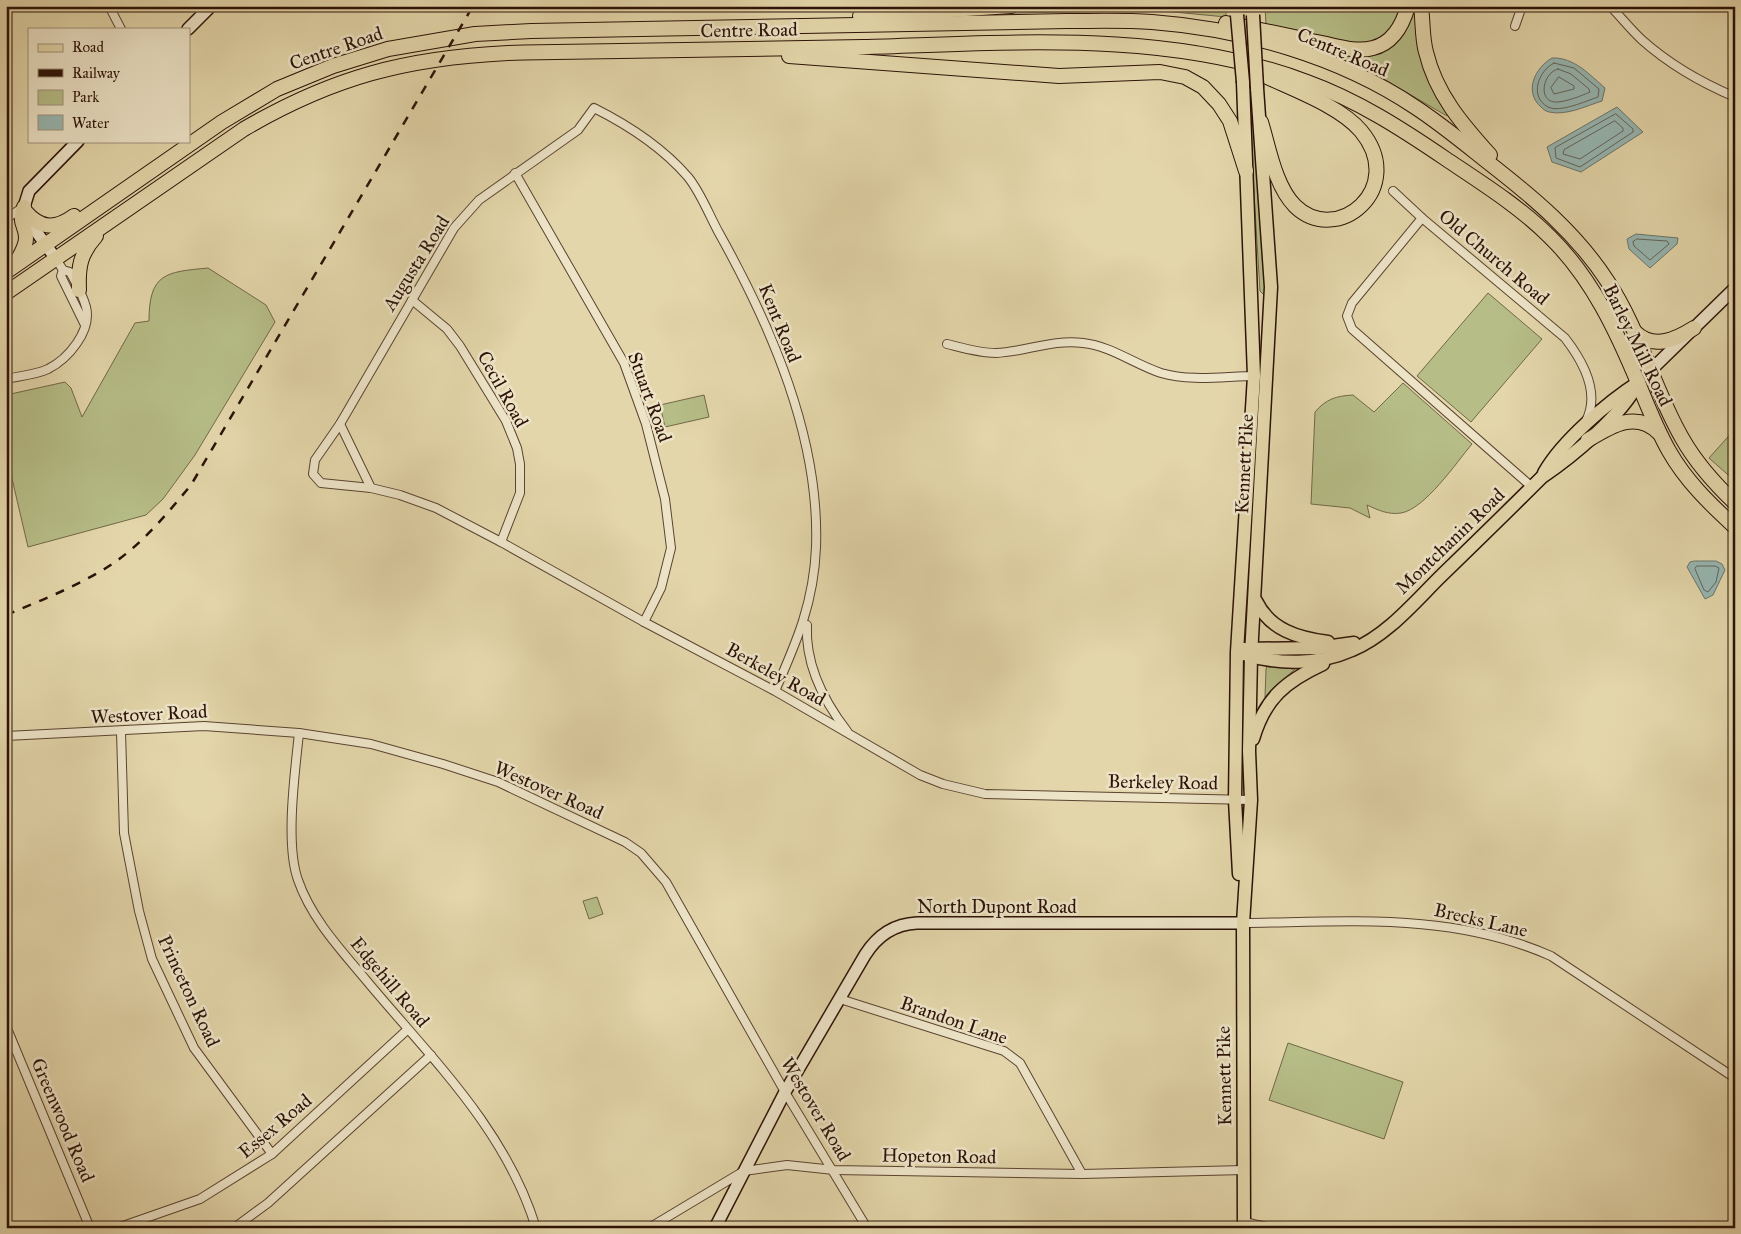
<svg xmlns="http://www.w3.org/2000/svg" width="1741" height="1234" viewBox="0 0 1741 1234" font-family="'IM FELL Great Primer',serif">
	<rect width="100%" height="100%" fill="#e3d6aa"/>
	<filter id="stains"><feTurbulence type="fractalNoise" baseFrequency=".004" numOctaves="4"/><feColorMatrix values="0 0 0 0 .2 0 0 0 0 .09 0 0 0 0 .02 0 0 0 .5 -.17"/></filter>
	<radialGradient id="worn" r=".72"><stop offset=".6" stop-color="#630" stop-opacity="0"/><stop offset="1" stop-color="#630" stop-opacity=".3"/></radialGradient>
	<g fill="#b6bd87" stroke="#716847">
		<path d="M 1061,6 L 1226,6 L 1226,17 L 1153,10 L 974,14 Z"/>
		<path d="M 1265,6 L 1402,6 C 1392,28 1389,37 1366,45 L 1266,25 Z"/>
		<path d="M 1413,6 L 1417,6 L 1450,112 L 1447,116 L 1368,70 L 1318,48 L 1367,53 Z"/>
		<path d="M 1252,84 L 1266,291 L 1263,294 L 1260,291 L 1248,95 L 1248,88 Z"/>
		<path d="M 208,268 L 266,305 L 275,322 L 195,455 L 163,499 L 146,515 L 28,547 L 6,453 L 6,395 L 65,382 L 71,388 L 82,417 L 135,323 L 149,321 C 149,273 166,272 208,268 Z"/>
		<path d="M 1488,293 L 1542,339 L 1471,422 L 1417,376 Z"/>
		<path d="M 1403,383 L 1472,444 C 1456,463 1425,509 1401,513 C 1388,515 1378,510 1367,505 L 1370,518 L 1350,508 L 1311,504 L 1315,412 C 1326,399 1336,396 1353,395 L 1374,412 Z"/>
		<path d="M 704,395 L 709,417 L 665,427 L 660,405 Z"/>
		<path d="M 1735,429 L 1735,481 L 1709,458 Z"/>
		<path d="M 1267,666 L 1295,669 L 1265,697 L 1266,669 Z"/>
		<path d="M 597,897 L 603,914 L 589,919 L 583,901 Z"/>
		<path d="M 1288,1043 L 1403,1082 L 1384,1139 L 1269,1100 Z"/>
	</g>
	<g fill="#97b7b2" stroke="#6c756e">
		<path d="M 1552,58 C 1574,57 1590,75 1605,88 L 1602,101 C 1586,106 1566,116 1549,112 C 1545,111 1543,109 1540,106 C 1524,91 1535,68 1552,58 Z"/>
		<path d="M 1617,107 L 1643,132 L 1581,172 L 1552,162 L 1547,147 Z"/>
		<path d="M 1636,234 L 1678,238 L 1677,244 L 1650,268 L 1629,249 L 1627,239 Z"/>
		<path d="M 1694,561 L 1716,561 L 1722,564 L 1725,570 L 1713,595 L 1705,599 L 1687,567 L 1690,562 Z"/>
	</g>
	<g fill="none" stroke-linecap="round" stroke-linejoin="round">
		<g stroke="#62645c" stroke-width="1">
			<path d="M 1554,63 L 1574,68 L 1599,89 L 1598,97 C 1586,101 1560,113 1548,107 C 1529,97 1538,71 1554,63 Z"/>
			<path d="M 1558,69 L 1571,74 L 1589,89 L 1590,92 C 1581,96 1568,101 1558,102 C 1537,104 1542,73 1558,69 Z"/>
			<path d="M 1559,77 L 1574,86 L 1574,89 L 1554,94 L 1551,88 Z"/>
			<path d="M 1616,114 L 1633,129 L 1633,132 L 1580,167 L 1556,158 L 1555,148 Z"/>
			<path d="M 1615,121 L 1623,128 L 1623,131 L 1580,159 L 1563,154 L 1564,150 Z"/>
			<path d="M 1637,239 L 1667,241 L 1669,244 L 1650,260 L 1634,246 L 1633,242 Z"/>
			<path d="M 1697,566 L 1715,566 L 1719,568 L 1716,582 L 1708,592 L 1704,590 L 1695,569 Z"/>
		</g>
		<g stroke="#5a4330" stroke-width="10">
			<g id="street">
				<path d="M 109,6 L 121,29"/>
				<path d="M 1610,6 C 1621,17 1631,30 1642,40 C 1669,64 1702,83 1735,97"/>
				<path d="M 1515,26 L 1522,6"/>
				<path d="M 515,173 L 624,363 L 646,424 L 665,499 L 671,548 L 661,588 L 644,622"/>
				<path d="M 1393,191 L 1422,218"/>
				<path d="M 6,219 L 23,207"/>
				<path d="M 63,270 L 61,276 L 85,325"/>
				<path d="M 412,300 L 447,329 L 460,346 L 506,421 L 517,448 L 520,464 L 520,493 L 501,542"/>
				<path d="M 947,344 C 963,348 979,353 996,353 C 1025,352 1052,339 1083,343 C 1111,346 1134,364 1161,373 C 1192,382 1225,376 1256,376"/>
				<path d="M 6,379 C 19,376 35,375 48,369 C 68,359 92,331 86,307 C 83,295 76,283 70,272 L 63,270 L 56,259"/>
				<path d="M 340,424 L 371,488"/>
				<path d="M 1532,487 L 1352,329 L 1347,316 L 1352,303 L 1422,218 L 1565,338 C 1582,360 1601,392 1586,421"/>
				<path d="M 807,625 C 805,665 823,700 847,731"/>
				<path d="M 775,691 C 797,641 814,602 816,547 C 820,438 771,326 719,233 C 709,215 701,193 688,177 C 663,148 628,125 594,108 L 578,130 L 479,200 L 454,228 L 340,424 L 315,460 L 313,474 L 321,483 L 371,488 L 400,495 L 436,508 L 501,542 L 644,622 L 775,691 L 920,775 L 943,784 L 985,794 L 1251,800"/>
				<path d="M 121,732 L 124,833 L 139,911 L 152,959 L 194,1048 L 272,1154"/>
				<path d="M 299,733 C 295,772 285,844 298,880 C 311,918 341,950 366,980 C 430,1057 506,1129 536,1228"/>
				<path d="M 6,736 L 204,726 L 299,733 L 371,744 L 443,764 L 498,782 L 625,842 L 641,853 L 666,882 L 785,1092 L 867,1228"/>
				<path d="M 1243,923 C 1349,922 1452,912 1551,956 L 1735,1078"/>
				<path d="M 840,999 L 1004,1051 L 1020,1063 L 1082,1174"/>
				<path d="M 6,1026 L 90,1228"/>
				<path d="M 1244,1222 L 1272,1228"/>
				<path d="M 117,1228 L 200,1199 L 272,1154 L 407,1030"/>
				<path d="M 234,1228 L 268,1203 L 431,1055"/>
				<path d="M 649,1228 L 744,1171 L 787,1165 L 834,1170 L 1082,1174 L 1244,1170"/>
			</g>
		</g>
		<g stroke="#2c1207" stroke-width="14">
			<g id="secondary">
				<path d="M 188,29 L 211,6"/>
				<path d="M 56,259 L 30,223 L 24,207 L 29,191 L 78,141"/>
				<path d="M 1651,370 L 1735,288"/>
				<path d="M 715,1228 L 785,1092 L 865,955 C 877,936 894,924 917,923 L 1243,923"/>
			</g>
		</g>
		<g stroke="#2c1207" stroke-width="15">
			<g id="primary">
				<path d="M 1544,473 C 1562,441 1608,402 1639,382"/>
				<path d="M 1256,601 C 1270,630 1298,638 1328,642"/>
				<path d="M 1244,649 L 1318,648 L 1354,643"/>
				<path d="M 1244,654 C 1279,665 1318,665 1352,650 C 1386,636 1413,604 1439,578 C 1474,544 1508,511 1542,477 C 1573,456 1621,416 1638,383"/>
				<path d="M 1253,739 C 1265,698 1286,681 1323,664"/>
				<path d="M 1239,874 L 1235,800 L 1237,652 L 1254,376 L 1243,82"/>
				<path d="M 1244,1228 L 1243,923 L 1251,800 L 1249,751 L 1251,656 L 1271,287 L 1257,88"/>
			</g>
		</g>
		<g stroke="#2c1207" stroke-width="16">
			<g id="highway">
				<path d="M 1421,6 C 1423,21 1422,38 1426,52 C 1436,94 1462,124 1490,155"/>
				<path d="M 860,16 L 1011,6"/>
				<path d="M 1226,23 C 1256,29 1286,35 1316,42 C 1334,45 1355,53 1373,48 C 1393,43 1403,24 1408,6"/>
				<path d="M 789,56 L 1059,76 L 1160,72 L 1185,77 L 1203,87 L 1219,104 L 1230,121 L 1246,171"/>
				<path d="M 1261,122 C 1269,148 1275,186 1295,206 C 1337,247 1408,188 1361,131 C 1340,106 1292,89 1263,75"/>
				<path d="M 25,211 C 41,230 56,229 74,216"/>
				<path d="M 15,264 C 20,256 26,247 26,238 C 26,224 18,225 24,207"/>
				<path d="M 6,272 L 222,122 L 277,89 L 333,66 L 388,49 L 475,34 L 531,31 L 1067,21 C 1095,21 1124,20 1152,22 C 1243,29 1339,56 1415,107 C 1441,124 1465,144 1489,163 C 1534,198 1577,234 1608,282 C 1640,330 1653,388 1682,438 C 1696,463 1714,483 1735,503"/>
				<path d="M 79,290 C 78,267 80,254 96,236"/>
				<path d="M 6,293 L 244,129 C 333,77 406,58 508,53 C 626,50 744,49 863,47 C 1010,43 1167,29 1307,82 C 1357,100 1402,129 1446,159 C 1482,183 1520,207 1550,237 C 1592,278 1617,332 1639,385 C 1648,407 1657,430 1669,451 C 1686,481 1710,504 1735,527"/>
				<path d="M 1635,332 C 1653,350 1675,340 1694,328"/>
				<path d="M 1588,440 C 1611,426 1636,410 1659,433"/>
			</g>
		</g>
		<use href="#street" stroke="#ede4c8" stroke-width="8"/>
		<use href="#secondary" stroke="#ede4c8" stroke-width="11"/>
		<use href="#primary" stroke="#e3d6aa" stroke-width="12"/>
		<use href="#highway" stroke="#e3d6aa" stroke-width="14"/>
		<path stroke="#2c1207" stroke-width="2.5" stroke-dasharray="9 9" stroke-linecap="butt" d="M 6,615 C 40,601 75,587 106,568 C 140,547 166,515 191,485 L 473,6"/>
		<g stroke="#2c1207" stroke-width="15" stroke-linecap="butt">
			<g id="primary-bridge">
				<path d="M 1237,15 L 1243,82"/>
				<path d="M 1253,15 L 1257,88"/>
			</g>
		</g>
		<use href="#primary-bridge" stroke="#e3d6aa" stroke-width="12"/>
	</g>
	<g text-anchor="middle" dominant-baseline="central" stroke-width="5" stroke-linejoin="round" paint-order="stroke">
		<g font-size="19" fill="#2c1207" stroke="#ede4c8">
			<text transform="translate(749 30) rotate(-1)">Centre Road</text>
			<text transform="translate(336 48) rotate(-19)">Centre Road</text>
			<text transform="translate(1343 52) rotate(23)">Centre Road</text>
			<text transform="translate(1494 257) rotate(40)">Old Church Road</text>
			<text transform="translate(416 263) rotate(-58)">Augusta Road</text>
			<text transform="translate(780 323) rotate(68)">Kent Road</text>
			<text transform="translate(1638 345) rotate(64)">Barley Mill Road</text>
			<text transform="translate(503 389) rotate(61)">Cecil Road</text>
			<text transform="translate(650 397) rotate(70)">Stuart Road</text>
			<text transform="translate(1244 464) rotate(-87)">Kennett Pike</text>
			<text transform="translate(1450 541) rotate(-44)">Montchanin Road</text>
			<text transform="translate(776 674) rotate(29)">Berkeley Road</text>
			<text transform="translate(149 714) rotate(-3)">Westover Road</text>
			<text transform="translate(1163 782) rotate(1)">Berkeley Road</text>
			<text transform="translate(549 790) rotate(24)">Westover Road</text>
			<text x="997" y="906">North Dupont Road</text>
			<text transform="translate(1481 920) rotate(13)">Brecks Lane</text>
			<text transform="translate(390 982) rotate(50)">Edgehill Road</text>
			<text transform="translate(189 991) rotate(65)">Princeton Road</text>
			<text transform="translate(954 1020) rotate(19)">Brandon Lane</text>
			<text transform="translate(1224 1076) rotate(-91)">Kennett Pike</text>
			<text transform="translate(816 1109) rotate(59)">Westover Road</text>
			<text transform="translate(63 1120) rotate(67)">Greenwood Road</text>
			<text transform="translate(275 1126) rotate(-40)">Essex Road</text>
			<text transform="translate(939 1156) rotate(1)">Hopeton Road</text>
		</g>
	</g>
	<rect width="1741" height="1234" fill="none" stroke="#e3d6aa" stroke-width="25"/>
	<rect x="8" y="8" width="1726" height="1219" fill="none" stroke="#2c1207" stroke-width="2.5"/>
	<rect x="12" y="12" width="1716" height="1209" fill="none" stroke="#2c1207"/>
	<rect x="28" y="28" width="162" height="115" fill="#ede4c8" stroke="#a0907b"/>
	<rect x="38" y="44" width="25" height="8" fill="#e3d6aa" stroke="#a0907b"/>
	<text x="72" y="52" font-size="15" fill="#2c1207">Road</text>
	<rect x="38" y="69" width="25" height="8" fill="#2c1207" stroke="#a0907b"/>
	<text x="72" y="78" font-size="15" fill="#2c1207">Railway</text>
	<rect x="38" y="90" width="25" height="15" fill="#b6bd87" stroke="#a0907b"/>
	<text x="72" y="102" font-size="15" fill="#2c1207">Park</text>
	<rect x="38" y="115" width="25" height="15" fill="#97b7b2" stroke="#a0907b"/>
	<text x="72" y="128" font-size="15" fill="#2c1207">Water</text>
	<rect width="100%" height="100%" filter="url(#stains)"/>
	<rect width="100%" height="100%" fill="url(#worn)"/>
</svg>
